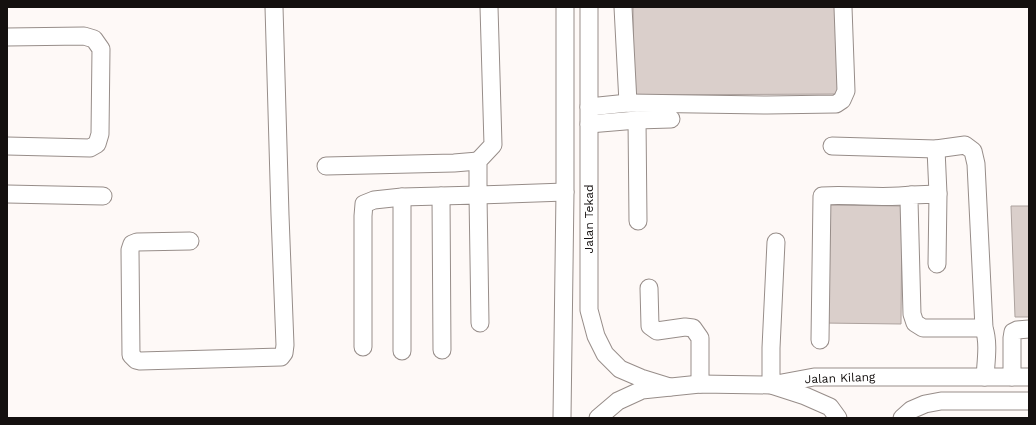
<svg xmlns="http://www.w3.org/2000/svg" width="1036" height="425" viewBox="0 0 1036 425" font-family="'Work Sans',sans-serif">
	<rect width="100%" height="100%" fill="#fef9f7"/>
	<g fill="#dacfcb" stroke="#ada29e">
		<path d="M 633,7 L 840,7 L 841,94 L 634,95 Z"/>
		<path d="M 824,205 L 902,206 L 901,324 L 823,323 Z"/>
		<path d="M 1011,206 L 1029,206 L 1029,317 L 1015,317 Z"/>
	</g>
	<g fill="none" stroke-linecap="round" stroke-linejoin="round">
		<g stroke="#978d89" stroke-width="19">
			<g id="minor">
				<path d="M 489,7 L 493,145 L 478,161 L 478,195 L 565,192"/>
				<path d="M 589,7 L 589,310 L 596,336 L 605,354 L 620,369 L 641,378 L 670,387"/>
				<path d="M 623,7 L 628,103"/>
				<path d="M 7,37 L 84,36 L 94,39 L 101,49 L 100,134 L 97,144 L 90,148 L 7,146"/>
				<path d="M 589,107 L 628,103 L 767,105 L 836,104 L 842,100 L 846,91 L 843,7"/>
				<path d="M 637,120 L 638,221"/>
				<path d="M 589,124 L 637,120 L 671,119"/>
				<path d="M 832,146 L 936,149 L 965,145 L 973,151 L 976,164 L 984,328 C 989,343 986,361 985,377"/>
				<path d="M 936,149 L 938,194"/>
				<path d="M 326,166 L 454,163 L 478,161"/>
				<path d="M 7,194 L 103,196"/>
				<path d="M 441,196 L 442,350"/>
				<path d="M 190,241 L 137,242 L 132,244 L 130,250 L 131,355 L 136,360 L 140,361 L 281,357 L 284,353 L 285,345 L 280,215 L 274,7"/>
				<path d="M 776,242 L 771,348 L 771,385 L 814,377 L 1029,377"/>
				<path d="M 937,264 L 938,194 L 912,195 L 909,200 L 912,314 L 915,323 L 923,328 L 984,328"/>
				<path d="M 649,288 L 650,326 L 657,331 L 685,327 L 693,328 L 700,338 L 700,384"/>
				<path d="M 820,340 L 822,196 C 852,194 882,199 912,195"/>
				<path d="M 363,347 L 363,216 L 364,204 L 374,200 L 402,197 L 478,195 L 480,323"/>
				<path d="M 402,351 L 402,197"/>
				<path d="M 1012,377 L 1012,338 L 1013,332 L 1017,330 L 1029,329"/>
				<path d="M 562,418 L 565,192 L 565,7"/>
				<path d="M 598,418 L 618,401 L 642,390 L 700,384 L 771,385 L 805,396 L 830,407 L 838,418"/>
				<path d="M 902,418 L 911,410 L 925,404 L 941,401 L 1029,401"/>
			</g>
		</g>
		<use href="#minor" stroke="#fff" stroke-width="17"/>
	</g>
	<g text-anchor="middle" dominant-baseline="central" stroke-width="3" stroke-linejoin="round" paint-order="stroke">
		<g font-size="12" fill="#14100f" stroke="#fff">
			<text transform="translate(589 219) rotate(-90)">Jalan Tekad</text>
			<text transform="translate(840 378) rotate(-2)">Jalan Kilang</text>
		</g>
	</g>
	<rect width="1036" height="425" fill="none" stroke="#14100f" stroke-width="16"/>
</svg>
